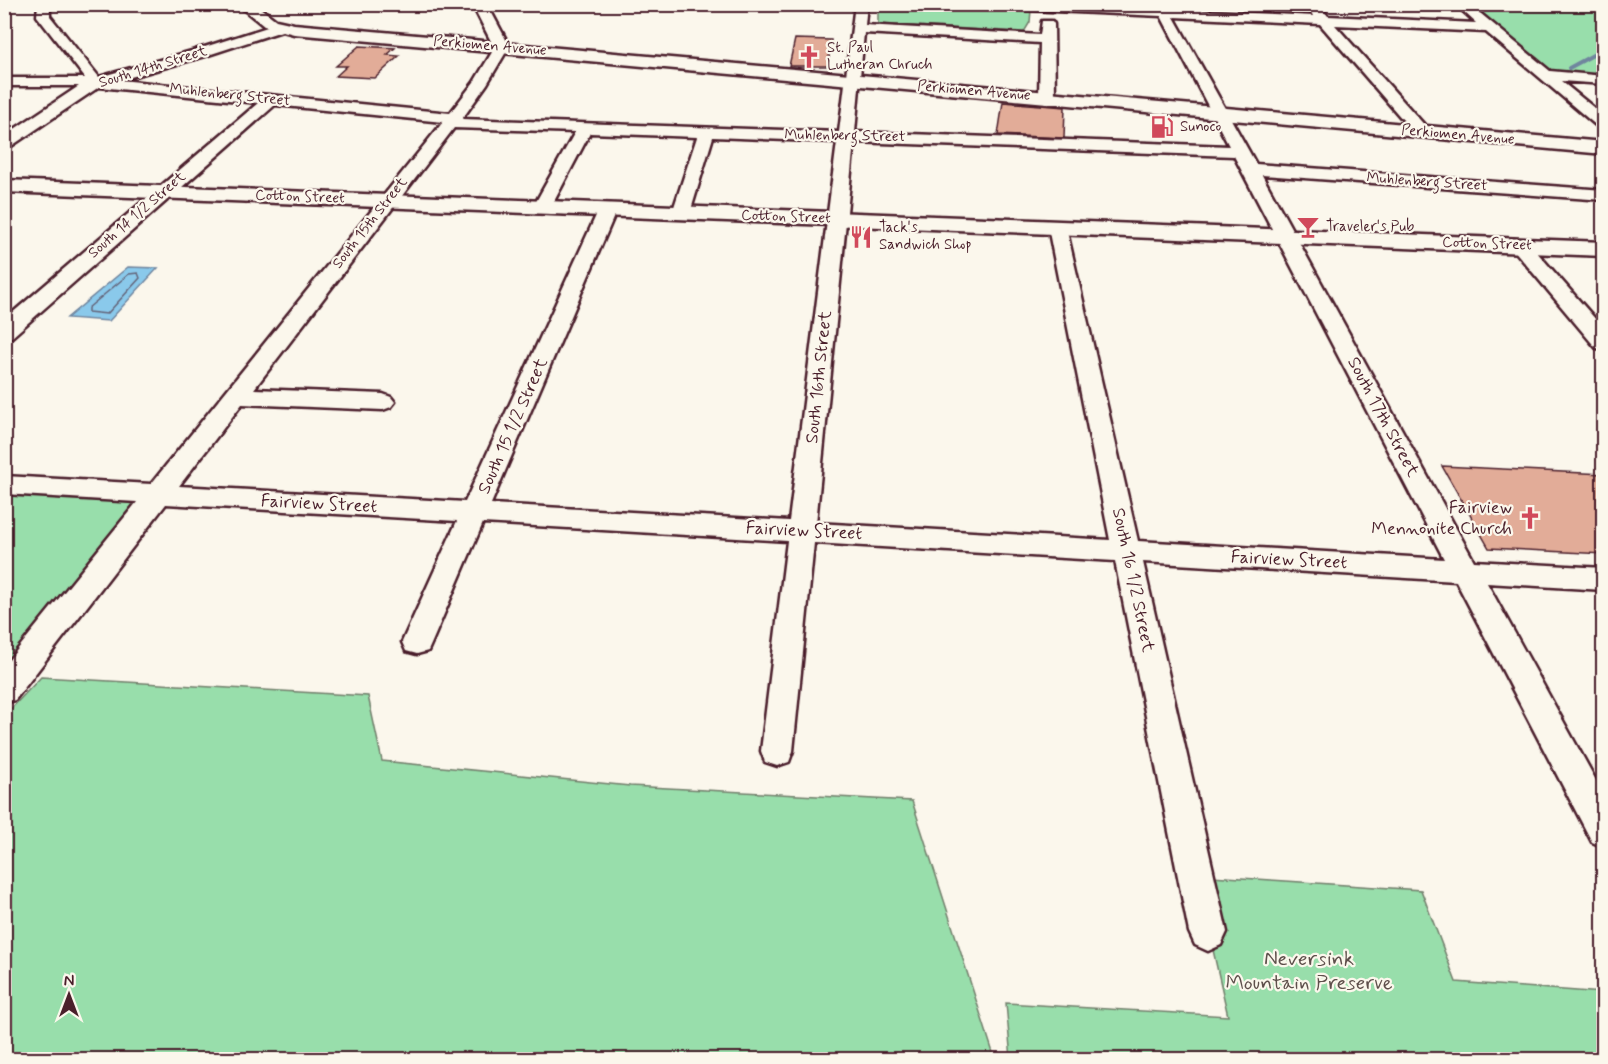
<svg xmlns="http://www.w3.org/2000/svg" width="1608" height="1064" viewBox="0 0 1608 1064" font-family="Mynerve,sans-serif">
	<rect width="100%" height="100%" fill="#fbf7ec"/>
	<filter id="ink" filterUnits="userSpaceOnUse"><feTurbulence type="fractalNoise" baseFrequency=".0167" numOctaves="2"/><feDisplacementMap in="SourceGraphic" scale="12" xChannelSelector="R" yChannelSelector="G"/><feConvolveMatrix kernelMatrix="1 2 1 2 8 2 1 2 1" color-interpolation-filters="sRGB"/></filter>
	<g filter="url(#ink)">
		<g fill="#98deab" stroke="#717e6b" stroke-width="1.5">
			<path d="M 878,5 L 1031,10 L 1030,22 L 1024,32 L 878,24 Z"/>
			<path d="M 1470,5 L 1603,5 L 1603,77 L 1552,71 Z"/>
			<path d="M 5,485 L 157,494 L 5,690 Z"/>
			<path d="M 41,677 L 368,696 L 382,761 L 630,786 L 912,801 L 995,1059 L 5,1059 L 5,715 Z"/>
			<path d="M 1196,875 L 1421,890 L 1456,982 L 1603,993 L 1603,1059 L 1011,1059 L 1006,1003 L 1228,1016 Z"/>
		</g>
		<path fill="#8ac9eb" stroke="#70859e" stroke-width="1.5" d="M 128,267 L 158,268 L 109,321 L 67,318 Z"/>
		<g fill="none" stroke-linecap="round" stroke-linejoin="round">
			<path stroke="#646378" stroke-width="1.5" d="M 138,273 L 140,278 L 107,314 L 88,312 L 88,308 L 129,274 Z"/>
			<path stroke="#70859e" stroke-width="4" d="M 1569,68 L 1604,49"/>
		</g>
		<g fill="#e2ac98" stroke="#4a1f2b" stroke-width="1.5">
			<path d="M 795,39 L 831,40 L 828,66 L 789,66 Z"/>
			<path d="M 359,46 L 395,48 L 387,55 L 399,56 L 375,78 L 336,76 L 347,66 L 336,66 Z"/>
			<path d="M 1003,102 L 1065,107 L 1064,138 L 998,135 Z"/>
			<path d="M 1442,466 L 1604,474 L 1604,554 L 1489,548 Z"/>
		</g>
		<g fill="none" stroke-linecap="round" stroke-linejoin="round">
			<g stroke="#4a1f2b" stroke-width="5">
				<g id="street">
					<path d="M 38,4 L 50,4 L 50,16 L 99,77 L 192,51 L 280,23 L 287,27 L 285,30 L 202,57 L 120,80 L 450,113 L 474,82 L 497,44 L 507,44 L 509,47 L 487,84 L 462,119 L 839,132 L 855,4 L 867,4 L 865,25 L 1040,35 L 1042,21 L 1052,21 L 1054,24 L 1055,98 L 1047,103 L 1039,98 L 1040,43 L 864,33 L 855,132 L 1229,146 L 1161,16 L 988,8 L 982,4 L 1078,4 L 1157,8 L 1155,4 L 1168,4 L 1170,9 L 1313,16 L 1311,12 L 1317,8 L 1322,9 L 1328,16 L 1476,23 L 1455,4 L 1469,4 L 1550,71 L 1604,76 L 1604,84 L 1561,81 L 1604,116 L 1604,129 L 1598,127 L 1486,32 L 1335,25 L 1428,129 L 1430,132 L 1422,137 L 1416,135 L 1320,24 L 1174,17 L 1256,164 L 1604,190 L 1604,200 L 1262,175 L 1474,561 L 1604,568 L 1604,590 L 1487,583 L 1604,795 L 1604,847 L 1592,842 L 1456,581 L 1143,562 L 1227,932 L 1221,945 L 1208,951 L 1195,945 L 1189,932 L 1115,561 L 814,543 L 793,751 L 789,762 L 777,766 L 765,762 L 761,751 L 787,541 L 483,523 L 432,642 L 428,651 L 417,654 L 406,651 L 402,642 L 457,521 L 166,504 L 15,700 L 4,703 L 4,666 L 137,502 L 4,494 L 4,476 L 151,484 L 443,122 L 275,105 L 12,337 L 4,338 L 4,320 L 258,103 L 99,87 L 10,147 L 4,149 L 4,136 L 79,86 L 4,86 L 4,78 L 85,78 L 37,16 ZM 454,128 L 575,132 L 533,207 L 536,211 L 548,211 L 551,207 L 590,133 L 697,137 L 672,213 L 675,217 L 687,217 L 690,213 L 713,137 L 837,142 L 789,521 L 491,504 L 617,209 L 614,205 L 602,205 L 599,209 L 465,502 L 179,486 L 242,404 L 383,410 L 391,407 L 395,402 L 391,397 L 383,394 L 254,389 ZM 854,142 L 1234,156 L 1444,559 L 1138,541 L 1066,227 L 1064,223 L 1050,223 L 1048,227 L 1110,540 L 816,523 Z"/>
					<path d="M 1521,240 L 1528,242 L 1604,329 L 1604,349 L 1596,348 L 1514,250 L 1511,246 L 1514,242 Z"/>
				</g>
			</g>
			<g stroke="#4a1f2b" stroke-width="5">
				<g id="secondary">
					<path d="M 472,4 L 487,4 L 510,47 L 508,51 L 496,51 Z"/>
					<path d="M 4,180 L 1604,242 L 1604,256 L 4,192 Z"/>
				</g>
			</g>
			<g stroke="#4a1f2b" stroke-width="5">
				<path id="primary" d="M 237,4 L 255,4 L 276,20 L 294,24 L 1604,142 L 1604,154 L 294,34 L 264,26 Z"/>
			</g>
			<use href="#street" fill="#fbf7ec" fill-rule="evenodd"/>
			<use href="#secondary" fill="#fbf7ec" fill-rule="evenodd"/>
			<use href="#primary" fill="#fbf7ec" fill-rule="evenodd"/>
		</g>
	</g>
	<defs>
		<g id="church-bare" transform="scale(1.8)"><path d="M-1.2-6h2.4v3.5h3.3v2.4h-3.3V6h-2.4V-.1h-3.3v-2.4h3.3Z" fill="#d1495b" stroke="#fbf7ec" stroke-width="2.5" paint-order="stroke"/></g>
		<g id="fuel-bare" transform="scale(1.8)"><path d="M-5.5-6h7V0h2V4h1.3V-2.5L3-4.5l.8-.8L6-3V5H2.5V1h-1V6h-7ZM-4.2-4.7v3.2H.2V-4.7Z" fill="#d1495b" stroke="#fbf7ec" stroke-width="2.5" paint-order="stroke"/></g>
		<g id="bar-bare" transform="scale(1.8)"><path d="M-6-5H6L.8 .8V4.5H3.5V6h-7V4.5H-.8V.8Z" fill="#d1495b" stroke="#fbf7ec" stroke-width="2.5" paint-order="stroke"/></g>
		<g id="restaurant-bare" transform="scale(1.8)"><path d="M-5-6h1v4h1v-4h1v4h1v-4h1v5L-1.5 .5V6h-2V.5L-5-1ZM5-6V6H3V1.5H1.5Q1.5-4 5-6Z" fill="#d1495b" stroke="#fbf7ec" stroke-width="2.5" paint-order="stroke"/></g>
	</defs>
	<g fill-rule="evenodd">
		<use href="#church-bare" x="809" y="57"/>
		<use href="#fuel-bare" x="1162" y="127"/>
		<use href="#bar-bare" x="1308" y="227"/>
		<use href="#restaurant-bare" x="861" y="237"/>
		<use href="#church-bare" x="1530" y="518"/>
	</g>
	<g text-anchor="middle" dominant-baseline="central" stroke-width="4.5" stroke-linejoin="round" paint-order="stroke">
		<g font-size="15" fill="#4a1f2b" stroke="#fbf7ec">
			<text transform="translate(490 46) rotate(5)">Perkiomen Avenue</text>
			<text transform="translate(153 67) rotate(-17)">South 14th Street</text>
			<text transform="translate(974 91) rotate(5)">Perkiomen Avenue</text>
			<text transform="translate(230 95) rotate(6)">Muhlenberg Street</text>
			<text transform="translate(1458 135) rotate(5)">Perkiomen Avenue</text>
			<text transform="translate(845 136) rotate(1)">Muhlenberg Street</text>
			<text transform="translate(1427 182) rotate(4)">Muhlenberg Street</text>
			<text transform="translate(300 197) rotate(2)">Cotton Street</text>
			<text transform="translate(137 215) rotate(-41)">South 14 1/2 Street</text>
			<text transform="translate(786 217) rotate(2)">Cotton Street</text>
			<text transform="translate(370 223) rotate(-52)">South 15th Street</text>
			<text transform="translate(1487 244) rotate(2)">Cotton Street</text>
		</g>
		<g font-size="15" fill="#4a1f2b" stroke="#fbf7ec" text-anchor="start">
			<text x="827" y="48">St. Paul<tspan x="827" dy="17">Lutheran Chruch</tspan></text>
			<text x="1180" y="127">Sunoco</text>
			<text x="1326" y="227">Traveler's Pub</text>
			<text x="879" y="228">Tack's<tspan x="879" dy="17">Sandwich Shop</tspan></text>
		</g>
		<g font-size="18" fill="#4a1f2b" stroke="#fbf7ec">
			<text transform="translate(819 377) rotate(-84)">South 16th Street</text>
			<text transform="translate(1383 417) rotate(62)">South 17th Street</text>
			<text transform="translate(513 426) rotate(-66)">South 15 1/2 Street</text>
			<text transform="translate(319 504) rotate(3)">Fairview Street</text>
			<text transform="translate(804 531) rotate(3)">Fairview Street</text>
			<text transform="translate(1289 560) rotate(3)">Fairview Street</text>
			<text transform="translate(1133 580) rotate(78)">South 16 1/2 Street</text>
		</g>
		<g font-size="18" fill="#4a1f2b" stroke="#fbf7ec" text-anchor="end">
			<text x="1512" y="508">Fairview<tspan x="1512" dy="21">Mennonite Church</tspan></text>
		</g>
		<g font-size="21" fill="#5e4f4b" stroke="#fbf7ec">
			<text x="1309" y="959">Neversink<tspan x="1309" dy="24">Mountain Preserve</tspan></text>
		</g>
	</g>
	<rect width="1608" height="1064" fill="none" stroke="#fbf7ec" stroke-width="24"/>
	<rect x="12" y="12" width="1584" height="1040" fill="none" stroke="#4a1f2b" stroke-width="2" filter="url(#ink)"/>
	<g transform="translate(69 995)" stroke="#fbf7ec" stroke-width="4.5" paint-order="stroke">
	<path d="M0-4.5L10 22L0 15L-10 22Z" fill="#4a1f2b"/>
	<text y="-9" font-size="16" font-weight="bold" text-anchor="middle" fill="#4a1f2b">N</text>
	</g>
</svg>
